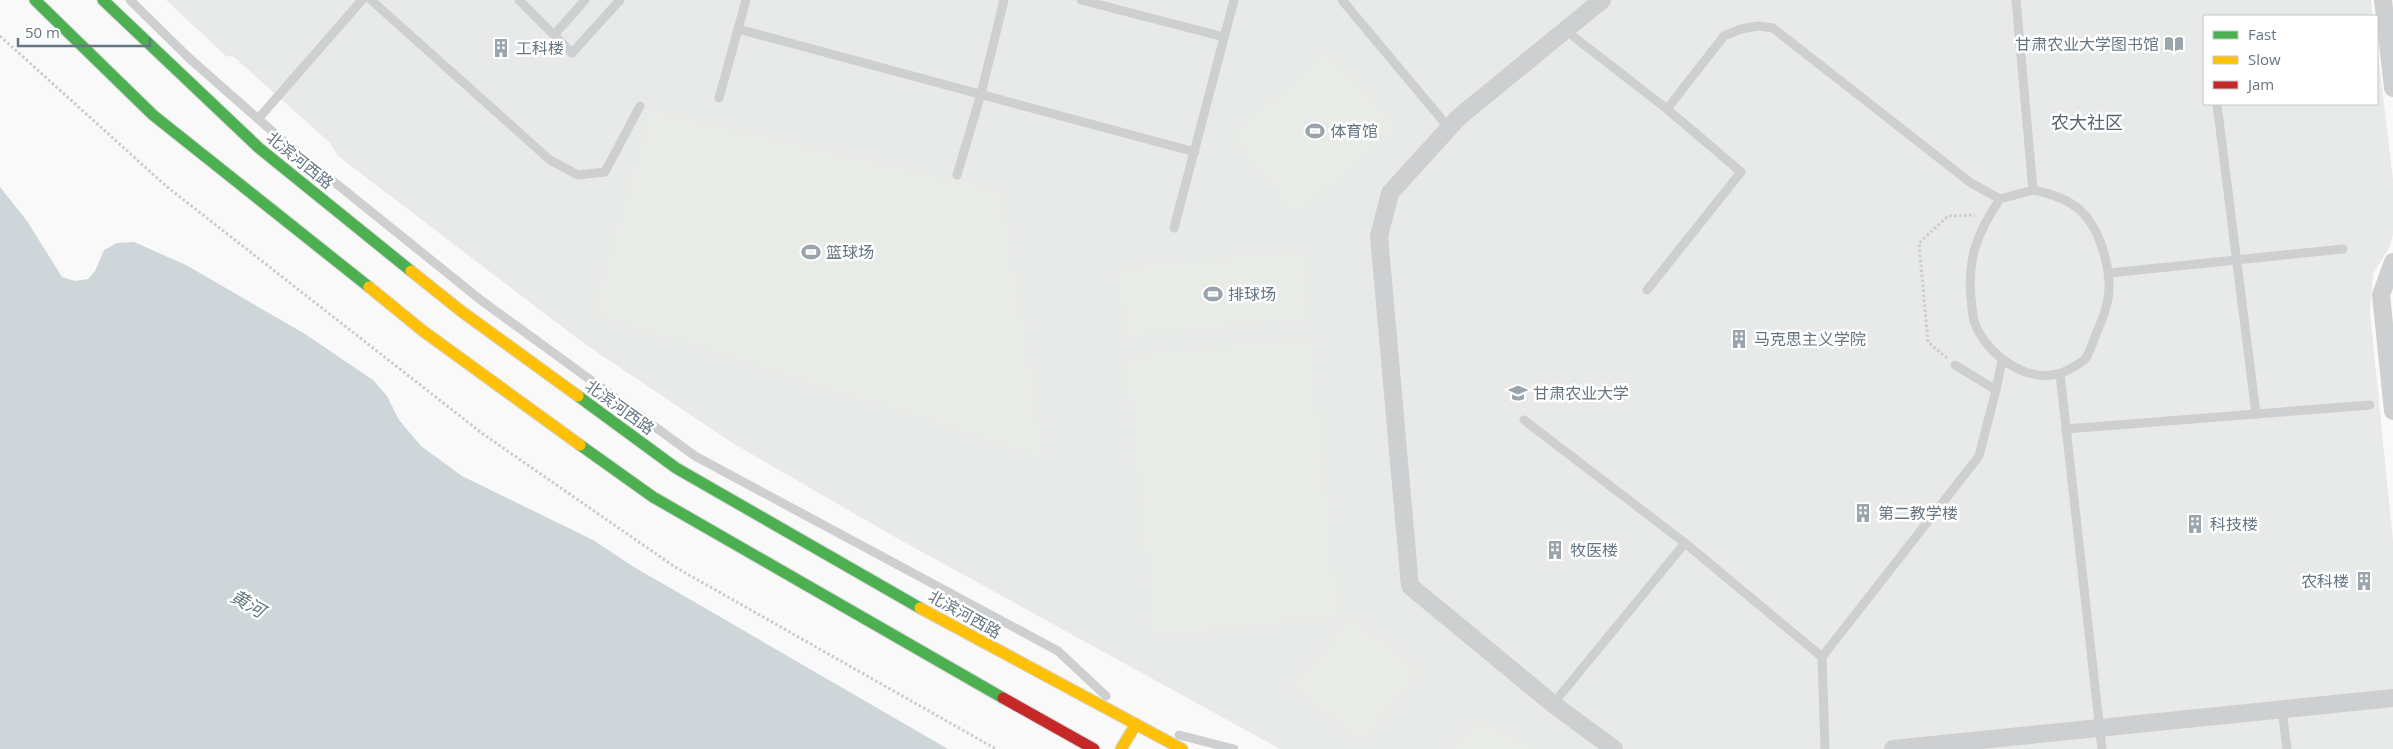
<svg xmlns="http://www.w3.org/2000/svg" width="2393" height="749" viewBox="0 0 2393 749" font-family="'Open Sans','Noto Sans SC',sans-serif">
	<rect width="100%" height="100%" fill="#f9f9f9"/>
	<path fill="#e8e9e9" d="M 166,0 L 2371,0 L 2373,16 L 2204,16 L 2204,104 L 2377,104 L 2377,45 L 2393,180 L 2393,234 L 2389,248 L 2373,274 L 2370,312 L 2393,541 L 2393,749 L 1280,749 L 895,537 L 734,444 L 582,342 L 338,156 L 330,143 L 234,57 L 226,56 Z"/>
	<g fill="#e8ebe6">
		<path d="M 1328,50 L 1401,127 L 1296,217 L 1229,136 Z"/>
		<path d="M 650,109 L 1003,191 L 1046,460 L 591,314 Z"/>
		<path d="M 1304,250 L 1310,320 L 1123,338 L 1116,267 Z"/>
		<path d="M 1312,336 L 1340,618 L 1153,637 L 1124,355 Z"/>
		<path d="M 1350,615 L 1421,670 L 1363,744 L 1291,688 Z"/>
		<path d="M 1477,720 L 1539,749 L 1446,749 Z"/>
	</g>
	<path fill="#ced6d9" d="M 0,187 L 27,221 L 62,277 L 75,281 L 88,279 L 95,271 L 104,250 L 117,243 L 134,242 L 186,265 L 305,334 L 373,380 L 387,396 L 399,420 L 421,446 L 462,476 L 593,540 L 634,567 L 948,749 L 0,749 Z"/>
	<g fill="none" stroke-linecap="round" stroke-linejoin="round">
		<g stroke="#d5d6d7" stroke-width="13">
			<g id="fast">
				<path d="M 35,0 L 153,115 L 369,287"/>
				<path d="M 103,0 L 259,148 L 411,271"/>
				<path d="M 578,396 L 676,468 L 920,608"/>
				<path d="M 580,445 L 653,497 L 1003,698"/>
			</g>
		</g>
		<g stroke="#d5d6d7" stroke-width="13">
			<g id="slow">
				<path d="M 411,271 L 461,311 L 578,396"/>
				<path d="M 369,287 L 423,331 L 580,445"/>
				<path d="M 920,608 L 1182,749"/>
				<path d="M 1121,749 L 1136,724"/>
			</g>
		</g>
		<g stroke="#d5d6d7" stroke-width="13">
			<path id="jam" d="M 1003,698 L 1094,749"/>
		</g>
		<g stroke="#cbcccd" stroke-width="3" stroke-dasharray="2.5 2.5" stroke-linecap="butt">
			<path d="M 0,36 L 166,186 L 483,434 L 675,567 L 996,749"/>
			<path d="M 1947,358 L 1928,342 L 1919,243 L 1948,216 L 1975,215"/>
		</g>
		<g stroke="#cecfd0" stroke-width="9">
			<path d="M 130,0 L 189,58 L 282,140 L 482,301 L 695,456 L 1058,651 L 1106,696"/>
			<path d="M 371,0 L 550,160 L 578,175 L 605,172 L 640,106"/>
			<path d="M 519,0 L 572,53 L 620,0"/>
			<path d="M 1081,0 L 1224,37"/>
			<path d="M 1342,0 L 1449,128"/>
			<path d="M 2016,0 L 2033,190"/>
			<path d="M 738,29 L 1195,152"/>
			<path d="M 1565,30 L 1667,109 L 1741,172 L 1647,290"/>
			<path d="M 554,35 L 585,0"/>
			<path d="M 719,98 L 746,0"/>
			<path d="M 2217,104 L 2256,414"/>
			<path d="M 1667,109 L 1724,36 L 1741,29 L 1758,26 L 1773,28 L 1971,183 L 2000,199"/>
			<path d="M 258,119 L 362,0"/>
			<path d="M 957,175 L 981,94 L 1004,0"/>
			<path d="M 2033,190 C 2075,198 2094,215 2105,257 C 2113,288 2109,305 2096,334 C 2093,341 2090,352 2086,358 C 2082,363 2074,366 2070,369 C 2033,390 1986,356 1974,321 C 1972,314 1972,305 1971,298 C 1967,258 1978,231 2000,199 Z"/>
			<path d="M 1174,228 L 1234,0"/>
			<path d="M 2109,273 L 2343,249"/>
			<path d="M 1955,365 L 1996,390 L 2002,360"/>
			<path d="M 2060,374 L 2102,749"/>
			<path d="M 1524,420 L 1685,543 L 1822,657 L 1979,456 L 1996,390"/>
			<path d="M 2066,429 L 2370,405"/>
			<path d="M 1822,657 L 1825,749"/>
			<path d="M 1553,704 L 1685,543"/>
			<path d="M 2282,709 L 2287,749"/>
			<path d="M 1179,735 L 1234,749"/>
		</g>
		<g stroke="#cecfd0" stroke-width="18">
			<path d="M 1602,0 L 1459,117 L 1390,193 L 1379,236 L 1410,586 L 1553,704 L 1614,749"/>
			<path d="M 2383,0 L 2393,88"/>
			<path d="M 2393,262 L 2381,295 L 2393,411"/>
			<path d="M 1893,749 L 2393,698"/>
		</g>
		<use href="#fast" stroke="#4caf50" stroke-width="11"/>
		<use href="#slow" stroke="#ffc107" stroke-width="11"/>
		<use href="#jam" stroke="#c62828" stroke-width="11"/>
	</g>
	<defs>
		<g id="library-bare" transform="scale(1.5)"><path d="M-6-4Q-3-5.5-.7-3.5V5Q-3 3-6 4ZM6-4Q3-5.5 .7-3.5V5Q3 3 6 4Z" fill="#99a4ac" stroke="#fff" stroke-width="2.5" paint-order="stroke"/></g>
		<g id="building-bare" transform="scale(1.5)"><path d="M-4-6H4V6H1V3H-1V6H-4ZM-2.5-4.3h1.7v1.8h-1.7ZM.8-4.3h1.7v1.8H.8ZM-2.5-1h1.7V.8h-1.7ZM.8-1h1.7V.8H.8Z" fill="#99a4ac" stroke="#fff" stroke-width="2.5" paint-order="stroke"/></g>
		<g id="stadium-bare" transform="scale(1.5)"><path d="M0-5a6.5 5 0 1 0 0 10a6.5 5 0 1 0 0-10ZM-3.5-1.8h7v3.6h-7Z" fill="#99a4ac" stroke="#fff" stroke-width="2.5" paint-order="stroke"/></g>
		<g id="university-bare" transform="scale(1.5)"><path d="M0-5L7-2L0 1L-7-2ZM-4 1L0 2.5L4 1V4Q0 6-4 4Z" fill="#99a4ac" stroke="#fff" stroke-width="2.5" paint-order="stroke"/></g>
	</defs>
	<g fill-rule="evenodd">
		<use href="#library-bare" x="2174" y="44"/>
		<use href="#building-bare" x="501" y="48"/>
		<use href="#stadium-bare" x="1315" y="131"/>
		<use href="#stadium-bare" x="811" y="252"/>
		<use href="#stadium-bare" x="1213" y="294"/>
		<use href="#building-bare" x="1739" y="339"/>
		<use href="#university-bare" x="1518" y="393"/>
		<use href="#building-bare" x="1863" y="513"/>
		<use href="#building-bare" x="2195" y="524"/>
		<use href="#building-bare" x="1555" y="550"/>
		<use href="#building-bare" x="2364" y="581"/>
	</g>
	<g text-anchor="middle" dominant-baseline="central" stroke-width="5" stroke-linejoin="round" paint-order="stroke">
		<g font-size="16" fill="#657683" stroke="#fff" text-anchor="start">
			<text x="2159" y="44" text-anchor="end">甘肃农业大学图书馆</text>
			<text x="516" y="48">工科楼</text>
			<text x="1330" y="131">体育馆</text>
			<text x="826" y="252">篮球场</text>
			<text x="1228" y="294">排球场</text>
			<text x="1754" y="339">马克思主义学院</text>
			<text x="1533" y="393">甘肃农业大学</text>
			<text x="1878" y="513">第二教学楼</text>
			<text x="2210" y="524">科技楼</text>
			<text x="1570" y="550">牧医楼</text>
			<text x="2349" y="581" text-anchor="end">农科楼</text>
		</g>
		<g font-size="16" fill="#657683" stroke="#fff">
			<text transform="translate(300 160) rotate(39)">北滨河西路</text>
			<text transform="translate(620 407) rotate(36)">北滨河西路</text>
			<text transform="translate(965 614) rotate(29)">北滨河西路</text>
		</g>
		<g font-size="18" fill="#57646e" stroke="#fff">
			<text x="2087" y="122">农大社区</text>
		</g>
		<g font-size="18" font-style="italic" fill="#60757c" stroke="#fff">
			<text transform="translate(248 603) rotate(30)">黄河</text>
		</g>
	</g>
	<rect x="2203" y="15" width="175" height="90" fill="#ffffff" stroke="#c1c8cd"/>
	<rect x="2213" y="31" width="25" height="8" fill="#4caf50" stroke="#c1c8cd"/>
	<text x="2248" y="40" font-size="15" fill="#657683">Fast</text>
	<rect x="2213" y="56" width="25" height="8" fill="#ffc107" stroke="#c1c8cd"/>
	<text x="2248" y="65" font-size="15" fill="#657683">Slow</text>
	<rect x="2213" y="81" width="25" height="8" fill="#c62828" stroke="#c1c8cd"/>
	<text x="2248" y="90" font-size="15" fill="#657683">Jam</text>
	<path d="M18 38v8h132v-8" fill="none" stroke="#657683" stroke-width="2.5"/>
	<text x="25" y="38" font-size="15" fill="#657683" stroke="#ffffff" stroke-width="4" paint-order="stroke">50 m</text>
</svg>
